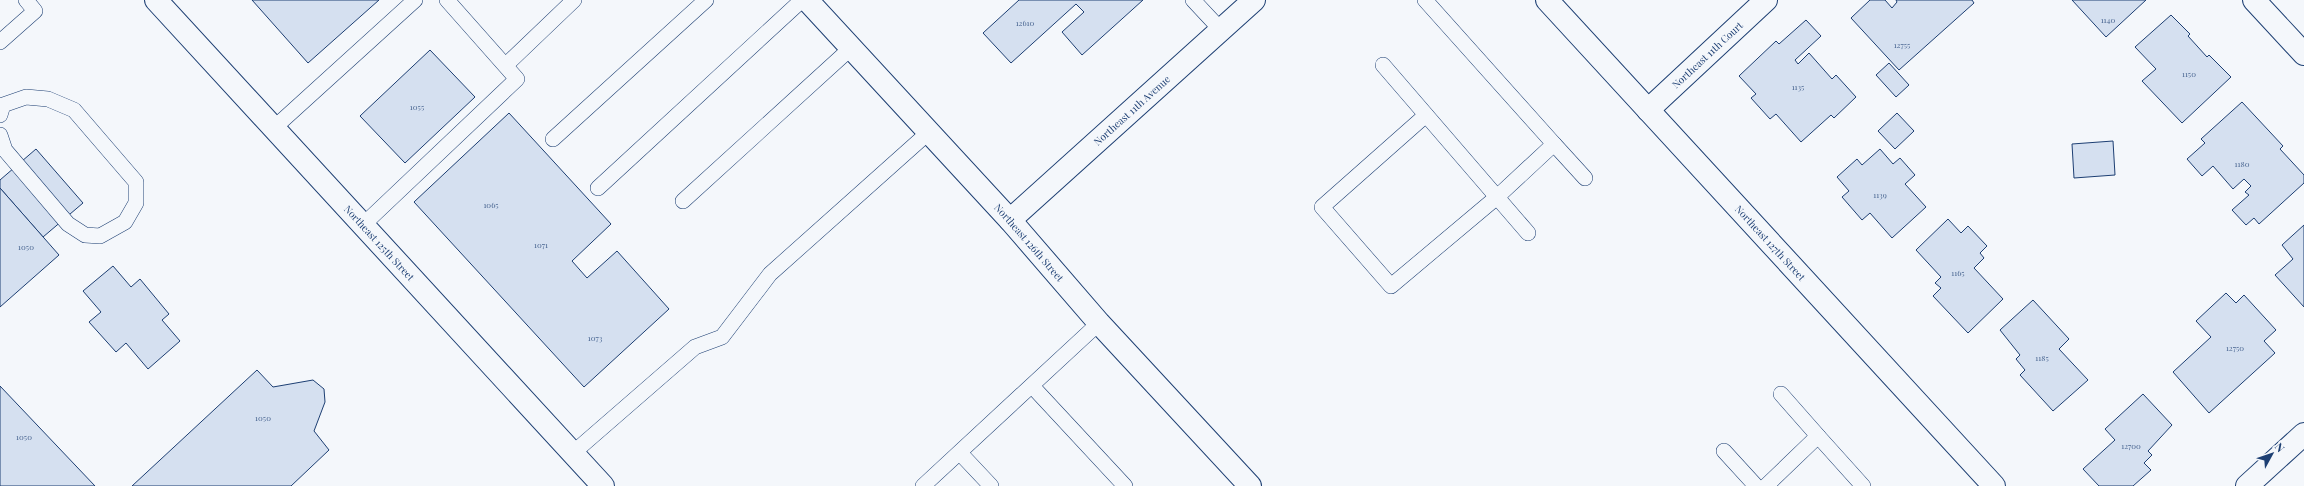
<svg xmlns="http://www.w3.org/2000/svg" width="2304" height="486" viewBox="0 0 2304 486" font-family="'Playfair Display',serif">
	<rect width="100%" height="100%" fill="#f4f7fb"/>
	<g fill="#d5e0f0" stroke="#1d3f73">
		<path d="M 252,0 L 379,0 L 308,63 Z"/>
		<path d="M 1019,0 L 1143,0 L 1082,55 L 1062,32 L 1084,12 L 1076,4 L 1011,63 L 983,33 Z"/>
		<path d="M 1870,0 L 1885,0 L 1892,8 L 1897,2 L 1896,0 L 1972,0 L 1974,3 L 1899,70 L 1851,18 Z"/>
		<path d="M 2072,0 L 2146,0 L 2106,37 Z"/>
		<path d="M 2171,15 L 2190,34 L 2188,36 L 2207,57 L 2209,55 L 2231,77 L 2182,123 L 2142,81 L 2156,69 L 2135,47 Z"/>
		<path d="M 1806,20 L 1821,36 L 1795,60 L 1798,64 L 1809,53 L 1832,79 L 1836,75 L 1856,97 L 1834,118 L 1831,115 L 1801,142 L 1776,114 L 1770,119 L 1751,98 L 1756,94 L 1739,76 L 1776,41 L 1779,44 Z"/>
		<path d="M 430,50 L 475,97 L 405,163 L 360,116 Z"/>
		<path d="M 1889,63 L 1909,85 L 1896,97 L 1876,75 Z"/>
		<path d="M 2242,102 L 2283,146 L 2280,149 L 2304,175 L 2304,183 L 2259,224 L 2254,218 L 2246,225 L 2232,210 L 2249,195 L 2245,192 L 2251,186 L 2244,179 L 2233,189 L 2213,166 L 2202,176 L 2187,159 L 2205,143 L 2201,139 Z"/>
		<path d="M 509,113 L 611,224 L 572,261 L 587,278 L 617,251 L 669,309 L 584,387 L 414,202 Z"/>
		<path d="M 1897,113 L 1914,131 L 1895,149 L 1878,131 Z"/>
		<path d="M 2113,141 L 2115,175 L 2074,178 L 2072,144 Z"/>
		<path d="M 36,149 L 83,203 L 43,237 L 0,188 L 0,180 Z"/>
		<path d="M 1880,149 L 1893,164 L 1900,158 L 1915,175 L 1905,184 L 1926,207 L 1892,238 L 1870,213 L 1862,220 L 1842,197 L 1849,191 L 1837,177 L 1857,159 L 1862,165 Z"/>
		<path d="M 0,188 L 59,255 L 0,307 Z"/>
		<path d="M 1948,219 L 1961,233 L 1968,226 L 1987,246 L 1980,253 L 1984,258 L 1974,268 L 2003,299 L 1968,333 L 1933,296 L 1941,288 L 1935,283 L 1941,277 L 1916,250 Z"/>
		<path d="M 2304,225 L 2304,307 L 2275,275 L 2293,259 L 2282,245 Z"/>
		<path d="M 113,266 L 131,287 L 140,279 L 169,314 L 162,320 L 180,341 L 148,369 L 126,343 L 116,352 L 89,322 L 101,312 L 83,291 Z"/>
		<path d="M 2226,293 L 2236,303 L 2244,295 L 2276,330 L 2264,341 L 2275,353 L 2209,413 L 2173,372 L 2211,337 L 2196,321 Z"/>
		<path d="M 2033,300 L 2069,339 L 2059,349 L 2088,380 L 2053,411 L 2020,375 L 2025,370 L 2016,359 L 2020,355 L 2000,330 Z"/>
		<path d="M 257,370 L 273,387 L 313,380 L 324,389 L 325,402 L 314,431 L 329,450 L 291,486 L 132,486 Z"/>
		<path d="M 0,386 L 95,486 L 0,486 Z"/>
		<path d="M 2143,394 L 2172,425 L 2148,451 L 2152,455 L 2144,463 L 2151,470 L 2133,486 L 2099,486 L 2083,469 L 2115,440 L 2105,429 Z"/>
	</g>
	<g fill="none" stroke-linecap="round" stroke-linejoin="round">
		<g stroke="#1d3f73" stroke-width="16">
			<g id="lane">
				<path d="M 1193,0 L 1221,30"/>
				<path d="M 1425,0 L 1554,144 L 1497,197 L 1391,286 L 1322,207 L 1426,115"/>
				<path d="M 0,42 L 35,11 L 26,0"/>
				<path d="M 506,65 L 574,0"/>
				<path d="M 1383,65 L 1528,233"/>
				<path d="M 0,115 L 3,105 L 26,97 L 48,99 L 74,110 L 136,182 L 136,203 L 125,222 L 100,236 L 85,235 L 68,224 L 5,150 L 0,135"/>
				<path d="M 274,128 L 415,0"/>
				<path d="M 553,139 L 706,0"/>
				<path d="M 1554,144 L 1585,178"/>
				<path d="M 598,188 L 802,0"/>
				<path d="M 683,201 L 851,48"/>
				<path d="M 363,225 L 517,79 L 447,0"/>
				<path d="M 1032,386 L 1125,486"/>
				<path d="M 1818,436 L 1863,486"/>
				<path d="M 1724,451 L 1756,486"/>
				<path d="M 573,453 L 695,347 L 722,337 L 770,274 L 929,132"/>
				<path d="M 960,453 L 991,486"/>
				<path d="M 923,486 L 1099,323"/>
				<path d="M 1766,486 L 1818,436 L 1781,394"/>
			</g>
		</g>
		<g stroke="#1d3f73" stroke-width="24">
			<g id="street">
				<path id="s1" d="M 807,0 L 1010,220 L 1099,323 L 1250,486"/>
				<path id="s2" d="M 1547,0 L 1994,486"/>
				<path d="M 2254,0 L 2304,54"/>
				<path id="s3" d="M 1648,110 L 1766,0"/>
				<path id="s4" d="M 1010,220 L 1254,0"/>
			</g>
		</g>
		<g stroke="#1d3f73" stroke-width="24">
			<path id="secondary" d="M 2247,486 L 2304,434"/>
		</g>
		<g stroke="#1d3f73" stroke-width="24">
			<g id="primary">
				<path id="s5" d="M 156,0 L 603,486"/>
			</g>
		</g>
		<use href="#lane" stroke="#f4f7fb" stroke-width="15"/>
		<use href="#street" stroke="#f4f7fb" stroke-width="22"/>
		<use href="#secondary" stroke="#f4f7fb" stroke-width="22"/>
		<use href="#primary" stroke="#f4f7fb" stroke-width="22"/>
	</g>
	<g text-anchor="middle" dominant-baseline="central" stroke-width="3" stroke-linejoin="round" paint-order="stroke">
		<g font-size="8" fill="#4b6792">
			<text x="2108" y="19">1140</text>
			<text x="1025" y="22">12610</text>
			<text x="1902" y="44">12755</text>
			<text x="2189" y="73">1150</text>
			<text x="1798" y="86">1135</text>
			<text x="417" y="106">1055</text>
			<text x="2242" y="163">1180</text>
			<text x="1880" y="194">1139</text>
			<text x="491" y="204">1065</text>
			<text x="541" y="244">1071</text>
			<text x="26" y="246">1050</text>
			<text x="1958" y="272">1165</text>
			<text x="595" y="337">1073</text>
			<text x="2235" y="347">12750</text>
			<text x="2042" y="357">1185</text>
			<text x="263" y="417">1050</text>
			<text x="24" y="436">1050</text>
			<text x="2131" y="445">12700</text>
		</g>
		<g font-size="10" fill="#1d3f73" stroke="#f4f7fb">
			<text stroke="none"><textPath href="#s3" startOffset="81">Northeast 11th Court</textPath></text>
			<text stroke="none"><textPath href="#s4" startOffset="164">Northeast 11th Avenue</textPath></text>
			<text stroke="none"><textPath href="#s5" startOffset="330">Northeast 125th Street</textPath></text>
			<text stroke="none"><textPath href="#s1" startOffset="329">Northeast 126th Street</textPath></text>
			<text stroke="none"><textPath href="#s2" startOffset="330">Northeast 127th Street</textPath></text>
		</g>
	</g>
	<g transform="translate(2272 454) rotate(50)" stroke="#f4f7fb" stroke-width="3" paint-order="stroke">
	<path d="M0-3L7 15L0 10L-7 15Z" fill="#1d3f73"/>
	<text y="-6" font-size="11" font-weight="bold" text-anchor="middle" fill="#1d3f73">N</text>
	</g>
</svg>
